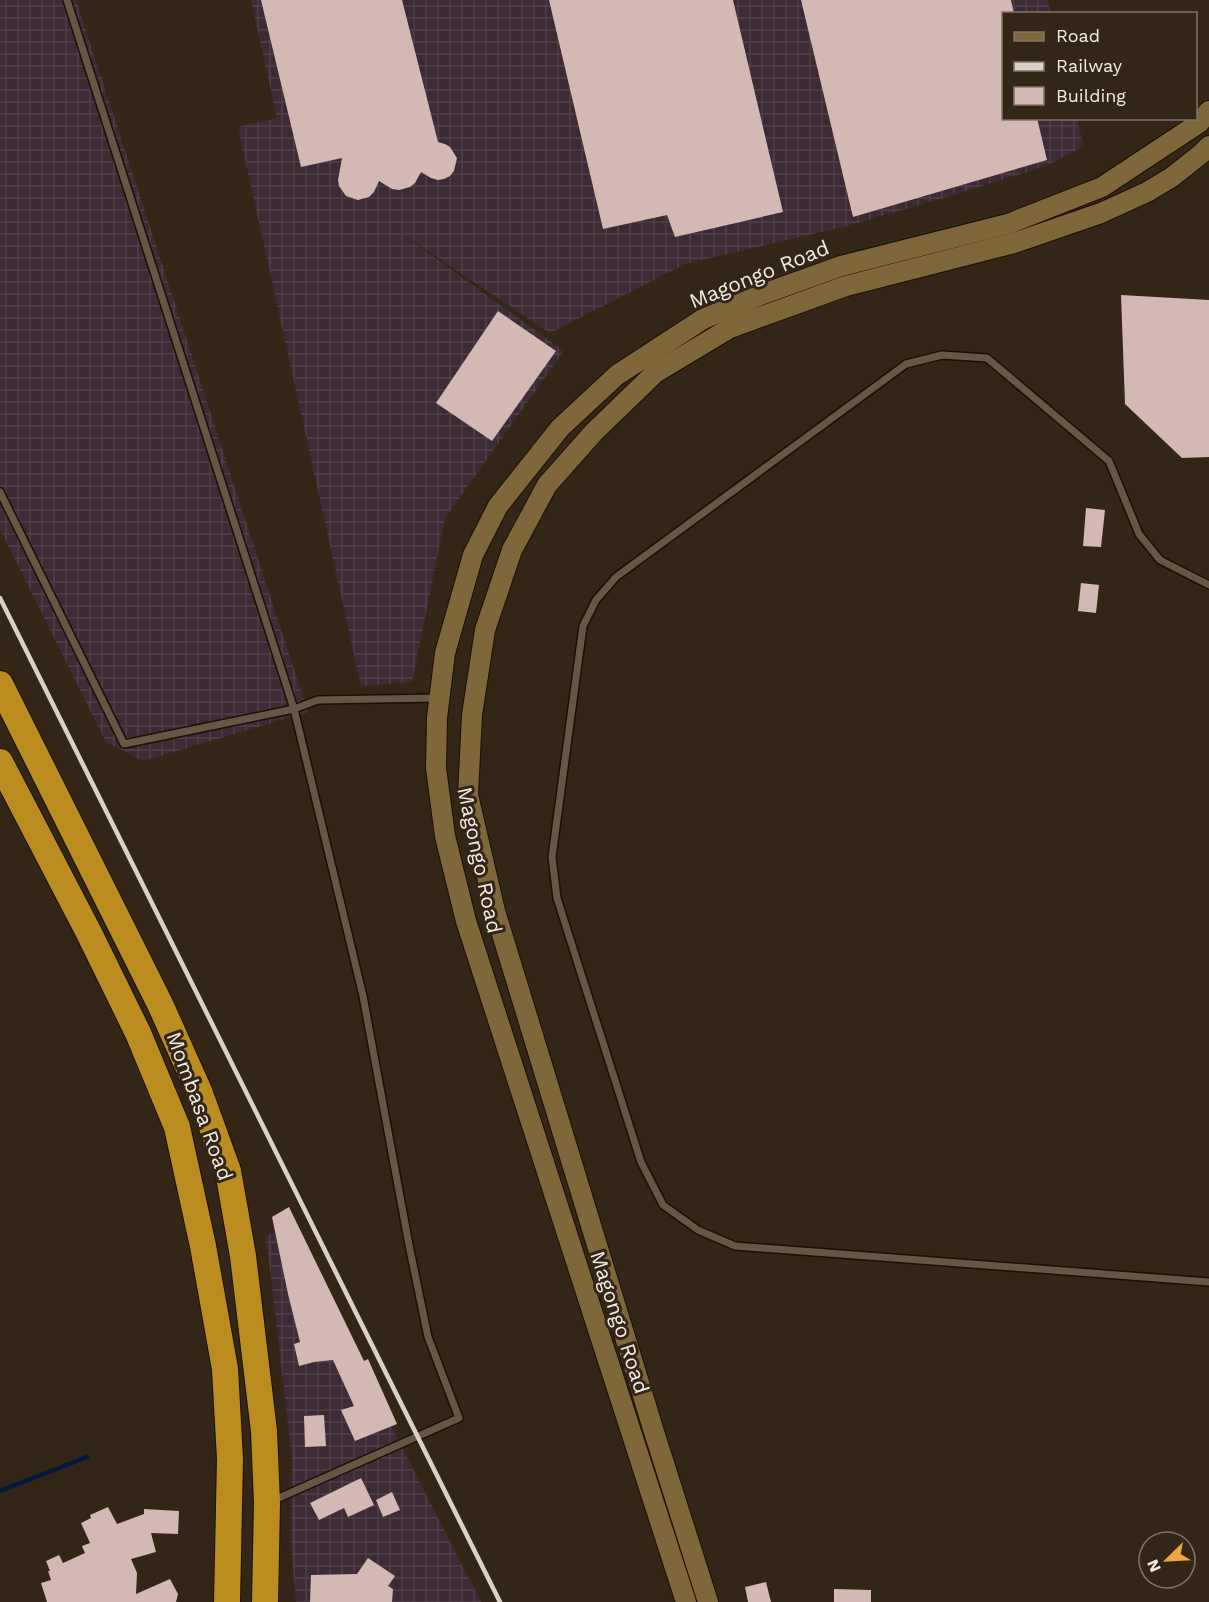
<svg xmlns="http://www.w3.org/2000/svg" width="1209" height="1602" viewBox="0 0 1209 1602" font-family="'Work Sans',sans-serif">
	<defs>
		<pattern id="industrial-grid" width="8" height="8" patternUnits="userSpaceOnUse" patternTransform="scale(1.5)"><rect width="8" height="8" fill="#3c2a34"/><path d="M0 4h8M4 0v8" fill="none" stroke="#4f3f47"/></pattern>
	</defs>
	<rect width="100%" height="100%" fill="#342617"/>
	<g fill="url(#industrial-grid)">
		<path d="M 0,0 L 76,0 L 308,712 L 143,761 L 106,742 L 0,529 Z"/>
		<path d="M 251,0 L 1048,0 L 1051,13 L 1004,14 L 1004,118 L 1077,119 L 1084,146 L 1048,165 L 957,194 L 847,226 L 685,264 L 550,333 L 395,229 L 564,351 L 445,518 L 412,682 L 361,686 L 238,127 L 277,118 Z"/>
		<path d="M 289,1226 L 481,1602 L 296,1602 L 291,1545 L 292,1458 L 266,1236 Z"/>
	</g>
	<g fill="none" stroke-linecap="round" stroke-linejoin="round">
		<path stroke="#00193c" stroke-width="4.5" d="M 0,1491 L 87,1457"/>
	</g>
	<g fill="#d4b8b3">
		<path d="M 261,0 L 402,0 L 438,142 L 445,144 L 450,147 L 457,158 L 454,171 L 450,176 L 444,179 L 438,180 L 431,178 L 421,172 L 415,183 L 410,187 L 399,190 L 392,189 L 379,181 L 374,192 L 369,197 L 358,200 L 346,196 L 339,186 L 338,180 L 342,158 L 301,167 Z"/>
		<path d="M 549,0 L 733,0 L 783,212 L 675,237 L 667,215 L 603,229 Z"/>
		<path d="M 801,0 L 1011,0 L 1014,14 L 1004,14 L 1004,118 L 1037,118 L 1047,160 L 853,217 Z"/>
		<path d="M 1121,295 L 1209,300 L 1209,457 L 1182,458 L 1125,404 Z"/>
		<path d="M 498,311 L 556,351 L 492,441 L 436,403 Z"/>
		<path d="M 1086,508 L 1105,510 L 1101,547 L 1083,546 Z"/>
		<path d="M 1081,583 L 1099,585 L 1096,613 L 1078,611 Z"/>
		<path d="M 289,1207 L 364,1361 L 368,1359 L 397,1424 L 355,1441 L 341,1410 L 354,1406 L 333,1360 L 314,1362 L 299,1366 L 294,1344 L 300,1342 L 288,1294 L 272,1217 Z"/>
		<path d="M 324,1415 L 326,1446 L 305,1447 L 304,1416 Z"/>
		<path d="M 361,1478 L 374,1505 L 348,1517 L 344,1508 L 319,1520 L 310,1503 Z"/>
		<path d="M 392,1492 L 400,1510 L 383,1517 L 376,1500 Z"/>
		<path d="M 108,1507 L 117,1524 L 144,1514 L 144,1509 L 179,1511 L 178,1534 L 151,1533 L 156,1552 L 131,1559 L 137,1573 L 136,1594 L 170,1579 L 178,1594 L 176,1602 L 47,1602 L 41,1583 L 51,1580 L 48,1571 L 50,1571 L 46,1561 L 59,1555 L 63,1563 L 85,1553 L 82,1546 L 90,1543 L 81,1523 L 91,1518 L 90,1515 Z"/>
		<path d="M 368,1558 L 395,1576 L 388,1586 L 393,1589 L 392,1602 L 310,1602 L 311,1575 L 357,1574 Z"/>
		<path d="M 766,1582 L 771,1602 L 748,1602 L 745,1587 Z"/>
		<path d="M 834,1589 L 871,1590 L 871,1602 L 834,1602 Z"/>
	</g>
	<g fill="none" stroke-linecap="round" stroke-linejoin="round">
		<g stroke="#1b0f03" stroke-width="10">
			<g id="lane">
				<path d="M 67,0 L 294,709 L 363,996 L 409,1245 L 428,1337 L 459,1418 L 272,1501"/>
				<path d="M 0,492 L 124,744 L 294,709 L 318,700 L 438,698"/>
				<path d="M 1209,585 L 1160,560 L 1139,534 L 1109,461 L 987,358 L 942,355 L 906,364 L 616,577 L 596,600 L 583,626 L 552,857 L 557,898 L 641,1162 L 663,1205 L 698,1230 L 735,1246 L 1209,1282"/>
			</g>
		</g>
		<g stroke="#1b0f03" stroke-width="22">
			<g id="secondary">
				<path d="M 686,1602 L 466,921 L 445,836 L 436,768 L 437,718 L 445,653 L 473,555 L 498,506 L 560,428 L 617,375 L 703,319 L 763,294 L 841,266 L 1008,224 L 1102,187 L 1199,123 L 1209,111"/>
				<path d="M 708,1602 L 655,1435 L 495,911 L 468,795 L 472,715 L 485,630 L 512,550 L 547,485 L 594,432 L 655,373 L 730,328 L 846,286 L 1014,243 L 1101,213 L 1147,192 L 1172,177 L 1201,154 L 1209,146"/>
			</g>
		</g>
		<g stroke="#1b0f03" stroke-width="28">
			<g id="highway">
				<path d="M 0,684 L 160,1004 L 199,1091 L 228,1171 L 243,1256 L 264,1431 L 267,1503 L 265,1602"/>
				<path d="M 0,762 L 89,933 L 138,1033 L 177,1127 L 203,1246 L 225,1369 L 230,1459 L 227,1602"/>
			</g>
		</g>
		<use href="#lane" stroke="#665646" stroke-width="7"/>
		<use href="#secondary" stroke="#80663b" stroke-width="20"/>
		<use href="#highway" stroke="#bb8d21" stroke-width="26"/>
		<path stroke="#dcd1c7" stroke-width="4.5" d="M 0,598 L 500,1602"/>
	</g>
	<g text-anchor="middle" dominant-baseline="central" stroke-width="6" stroke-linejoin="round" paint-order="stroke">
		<g font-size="21" fill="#f5ebe2" stroke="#342617">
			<text transform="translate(759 274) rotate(-22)">Magongo Road</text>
			<text transform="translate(480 860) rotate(78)">Magongo Road</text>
			<text transform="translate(200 1106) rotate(70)">Mombasa Road</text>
			<text transform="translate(620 1322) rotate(72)">Magongo Road</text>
		</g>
	</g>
	<rect x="1002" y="12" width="195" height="108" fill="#342617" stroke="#817568" stroke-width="1.5"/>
	<rect x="1014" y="32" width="30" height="9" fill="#80663b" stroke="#817568" stroke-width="1.5"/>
	<text x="1056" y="42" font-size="18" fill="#f5ebe2">Road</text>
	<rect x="1014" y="62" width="30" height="9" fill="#dcd1c7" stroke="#817568" stroke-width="1.5"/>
	<text x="1056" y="72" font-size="18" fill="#f5ebe2">Railway</text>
	<rect x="1014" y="87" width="30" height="18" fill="#d4b8b3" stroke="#817568" stroke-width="1.5"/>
	<text x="1056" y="102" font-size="18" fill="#f5ebe2">Building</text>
	<g transform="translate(1167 1560) rotate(246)"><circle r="28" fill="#342617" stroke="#817568" stroke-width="1.5"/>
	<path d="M0-4.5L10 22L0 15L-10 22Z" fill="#f3a442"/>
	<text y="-9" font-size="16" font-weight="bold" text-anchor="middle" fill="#f5ebe2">N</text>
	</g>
</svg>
